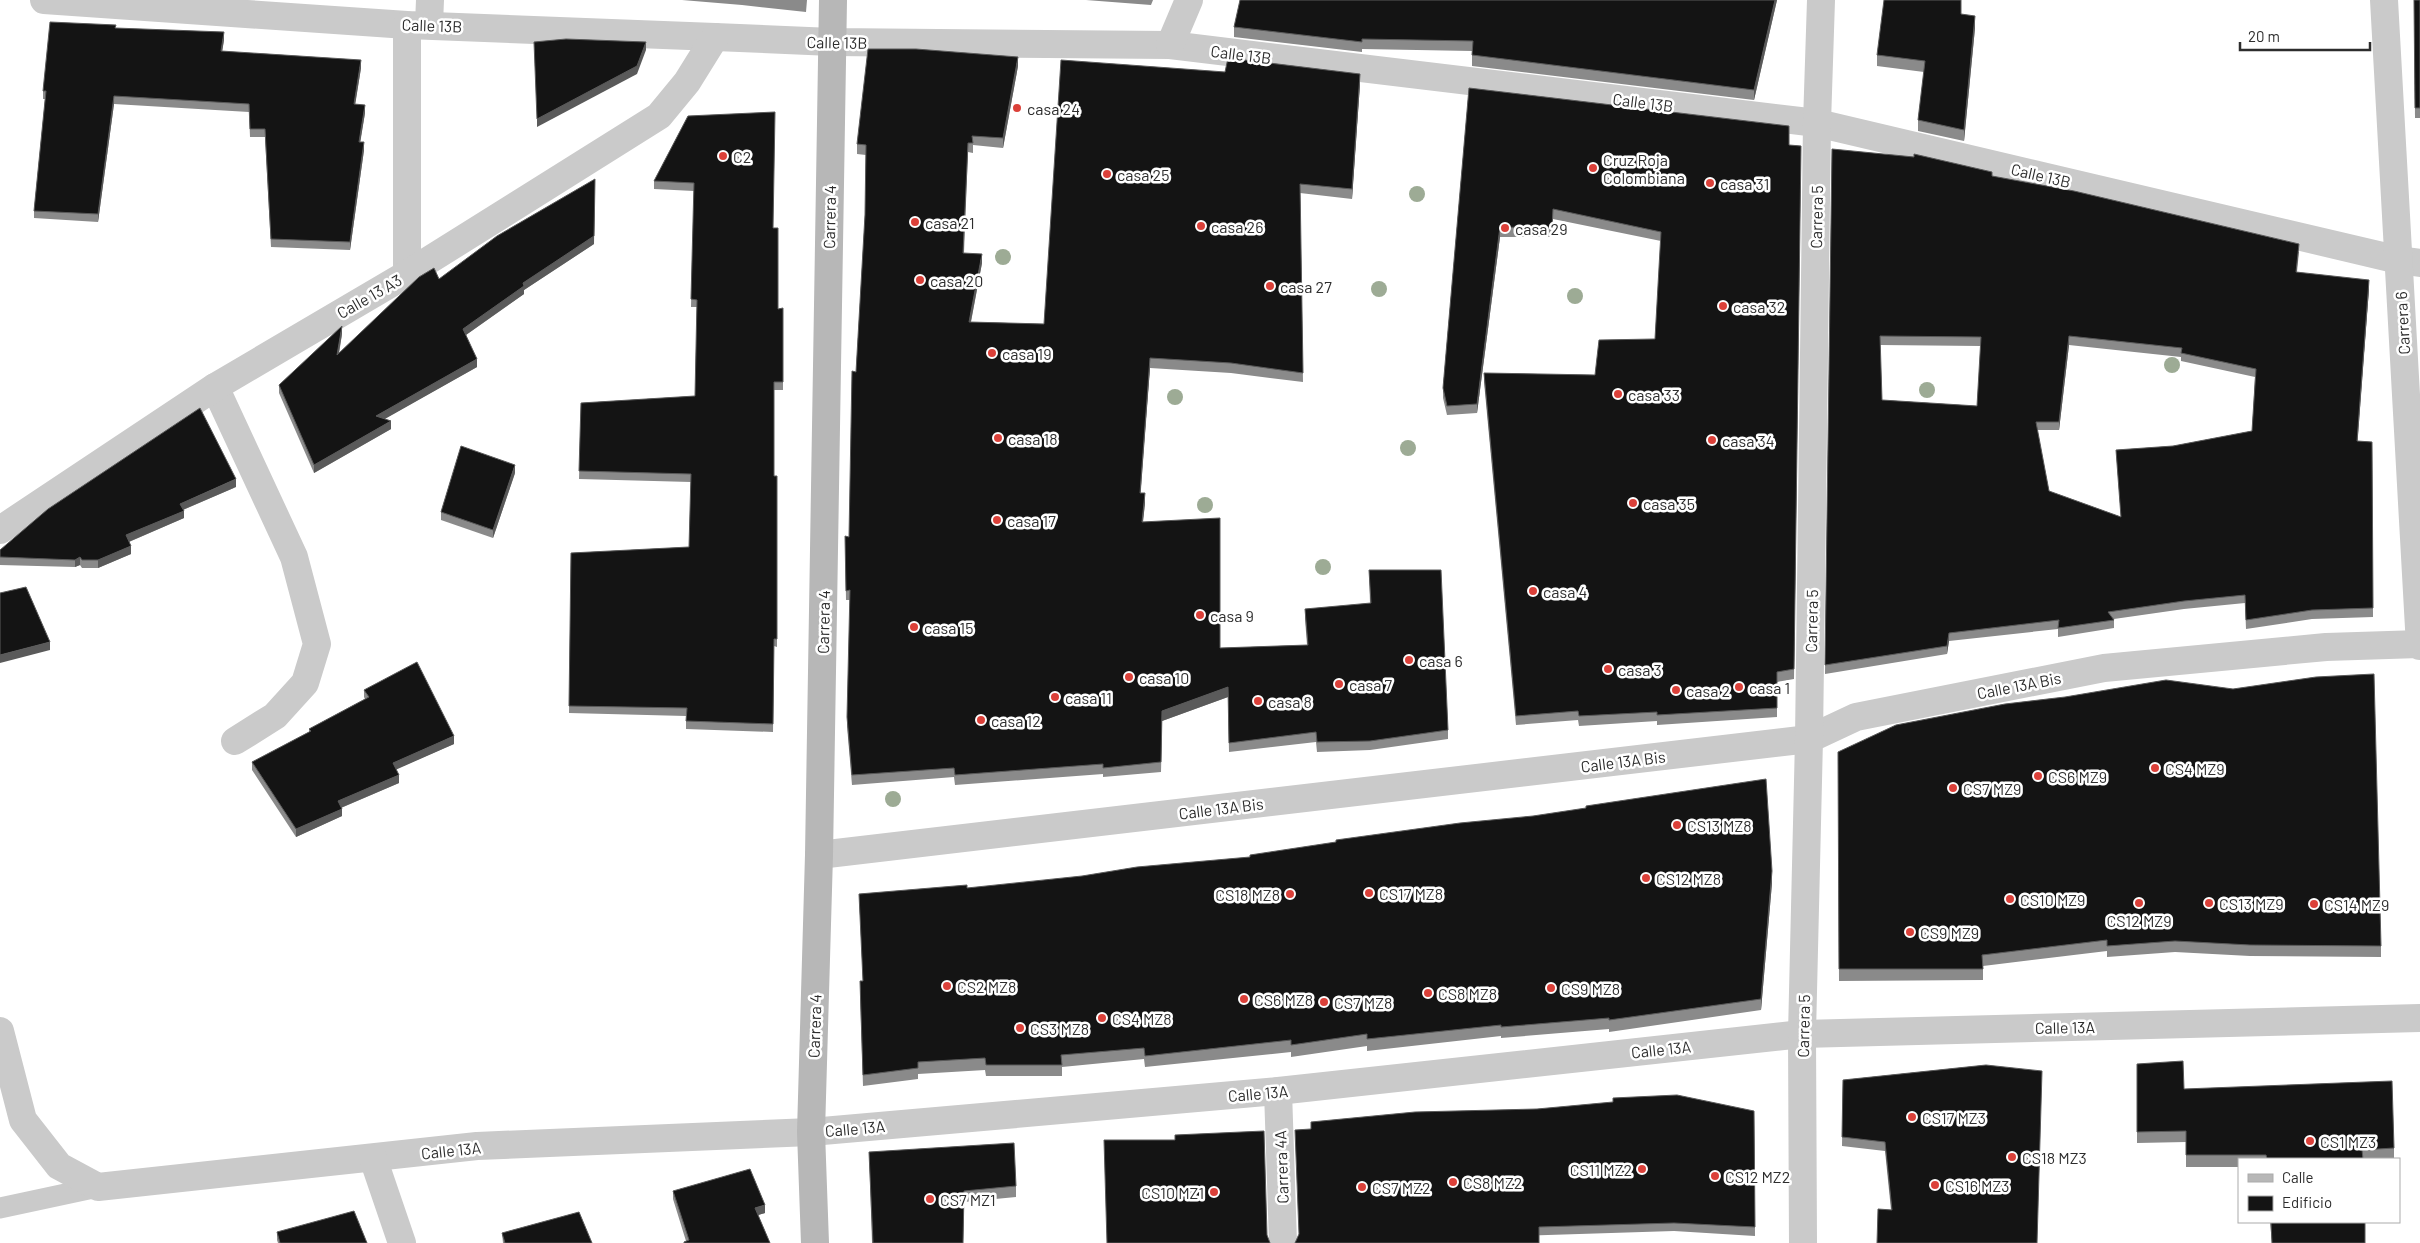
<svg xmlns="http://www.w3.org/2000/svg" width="2420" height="1243" viewBox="0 0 2420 1243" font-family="Barlow,sans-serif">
	<rect width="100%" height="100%" fill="#fff"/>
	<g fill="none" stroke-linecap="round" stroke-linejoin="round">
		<path stroke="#cacaca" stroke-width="21" d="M 0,1208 L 98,1187"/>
		<g stroke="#cacaca" stroke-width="28">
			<path d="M 44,0 L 407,25 L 715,37 L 832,42 L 1170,45 L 1817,123 L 2399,260 L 2420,263"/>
			<path d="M 2384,0 L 2420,646"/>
			<path d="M 429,24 L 430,0"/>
			<path d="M 407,25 L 407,274"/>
			<path d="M 1170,45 L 1189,0"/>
			<path d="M 215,387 L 294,557 L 317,644 L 305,683 L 275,716 L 235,741"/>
			<path d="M 0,530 L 215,387 L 407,274 L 659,116 L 687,82 L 715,37"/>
			<path d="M 819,855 L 1809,739 L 1856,717 L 2104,668 L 2326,647 L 2420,644"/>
			<path d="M 0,1031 L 23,1120 L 59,1166 L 98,1187 L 477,1146 L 811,1132 L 1278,1091 L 1802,1034 L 2420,1018"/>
			<path d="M 1278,1091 L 1283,1243"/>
			<path d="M 373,1158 L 402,1243"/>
			<path d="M 1803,1243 L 1802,1034 L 1809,739 L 1817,123 L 1821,0"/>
		</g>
		<path stroke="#b7b7b7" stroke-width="28" d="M 815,1243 L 811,1132 L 819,855 L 833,0"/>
	</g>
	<g fill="#9dab95">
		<circle cx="1417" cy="194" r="8"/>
		<circle cx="1003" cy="257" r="8"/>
		<circle cx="1379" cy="289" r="8"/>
		<circle cx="1575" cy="296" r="8"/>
		<circle cx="2172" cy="365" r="8"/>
		<circle cx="1927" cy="390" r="8"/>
		<circle cx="1175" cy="397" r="8"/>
		<circle cx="1408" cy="448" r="8"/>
		<circle cx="1205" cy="505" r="8"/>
		<circle cx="1323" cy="567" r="8"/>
		<circle cx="893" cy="799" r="8"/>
	</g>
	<g fill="#8a8a8a" fill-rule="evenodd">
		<path d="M 682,0 L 807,0 L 806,12 L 742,5 Z"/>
		<path d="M 1086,0 L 1153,0 L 1151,5 Z"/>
		<path d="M 1777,0 L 1754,100 L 1472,66 L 1472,51 L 1362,49 L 1362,52 L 1234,37 L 1234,27 Z"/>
		<path d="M 2414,0 L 2420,0 L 2420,118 L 2415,118 Z"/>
		<path d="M 1961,14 L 1975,28 L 1964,141 L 1918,131 L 1918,120 L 1924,72 L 1877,66 L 1877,55 Z"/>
		<path d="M 116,28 L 224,40 L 222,51 L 361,68 L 355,104 L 365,113 L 360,142 L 364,150 L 350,250 L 271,247 L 265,137 L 250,137 L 249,112 L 114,104 L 98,222 L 34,218 L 34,211 L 45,99 L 43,99 L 43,91 Z"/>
		<path d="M 1018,66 L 1003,148 L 973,145 L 973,153 L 968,152 L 964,253 L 982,263 L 971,322 L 1044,324 L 1360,84 L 1352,199 L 1300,193 L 1303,382 L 1231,373 L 1150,368 L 1140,493 L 1145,503 L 1143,521 L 1220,648 L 1307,645 L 1305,619 L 1305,609 L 1370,604 L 1369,570 L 1448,730 L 1448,739 L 1370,750 L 1317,752 L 1316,742 L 1229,752 L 1228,697 L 1162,721 L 1161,772 L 1103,777 L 1103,774 L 955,785 L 954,777 L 852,785 L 847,726 L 850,600 L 846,600 L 845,536 L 849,537 L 856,372 L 865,215 L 866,155 L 857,154 L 857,144 Z"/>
		<path d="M 1469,88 L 1789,145 L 1801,146 L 1794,679 L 1777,682 L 1777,717 L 1657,725 L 1657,721 L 1579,726 L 1578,720 L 1516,725 L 1484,382 L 1484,373 L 1595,375 L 1655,339 L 1661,241 L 1553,219 L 1552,237 L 1500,237 L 1477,413 L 1447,415 L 1443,398 L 1443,388 Z"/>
		<path d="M 688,116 L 773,228 L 778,309 L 783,308 L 783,390 L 774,390 L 774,476 L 777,476 L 777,647 L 774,646 L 773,732 L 686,729 L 686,716 L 569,713 L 571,553 L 689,547 L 691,482 L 579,479 L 581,403 L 695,396 L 697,307 L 691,307 L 694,191 L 654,189 L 654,181 Z"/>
		<path d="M 1832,149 L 1992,176 L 2299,252 L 2297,272 L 2369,289 L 2357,441 L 2372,442 L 2373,617 L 2312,619 L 2246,629 L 2245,603 L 2184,609 L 2114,619 L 2114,628 L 2058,637 L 2058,629 L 1949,641 L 1947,654 L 1825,674 ZM 1880,345 L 1981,346 L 1977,406 L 1882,400 ZM 2069,345 L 2181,357 L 2181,361 L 2255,377 L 2252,431 L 2173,446 L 2116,450 L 2121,517 L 2049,491 L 2037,430 L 2059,430 Z"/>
		<path d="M 594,244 L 524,290 L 524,294 L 466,335 L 477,367 L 384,419 L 391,429 L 314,473 L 279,393 L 279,385 L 342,334 L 339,354 L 439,279 Z"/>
		<path d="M 515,473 L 493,538 L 441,520 L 441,512 Z"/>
		<path d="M 236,487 L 183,510 L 184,518 L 129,542 L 131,554 L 98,568 L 82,568 L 80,565 L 75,567 L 0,565 L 0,550 Z"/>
		<path d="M 364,690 L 454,744 L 396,769 L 399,783 L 341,808 L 342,816 L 296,837 L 252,770 L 252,762 L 309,732 L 309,729 L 365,699 L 364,697 Z"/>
		<path d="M 1838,752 L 2381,946 L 2381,957 L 2250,956 L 2175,952 L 2107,957 L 2107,951 L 1983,966 L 1983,980 L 1839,981 Z"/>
		<path d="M 1772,883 L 1761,1010 L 1609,1032 L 1609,1029 L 1501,1038 L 1501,1036 L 1367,1051 L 1367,1046 L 1291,1057 L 1291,1052 L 1145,1067 L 1144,1059 L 1062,1067 L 1062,1076 L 986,1076 L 985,1070 L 918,1074 L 918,1079 L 863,1086 L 860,992 L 863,981 L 859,894 L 967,888 Z"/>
		<path d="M 2137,1064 L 2184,1089 L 2394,1148 L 2394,1159 L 2239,1159 L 2239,1167 L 2186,1167 L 2186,1142 L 2137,1143 Z"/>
		<path d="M 1986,1065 L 1877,1243 L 1891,1210 L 1885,1151 L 1842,1146 L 1843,1080 Z"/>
		<path d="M 1754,1111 L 1755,1236 L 1674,1231 L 1295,1243 Z"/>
		<path d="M 869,1152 L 1016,1186 L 1016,1197 L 964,1202 L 963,1243 L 872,1243 Z"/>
		<path d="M 673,1191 L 765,1213 L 758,1215 L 770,1243 L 684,1243 L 684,1242 L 686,1241 L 673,1199 Z"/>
		<path d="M 2270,1222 L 2365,1222 L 2365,1243 L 2272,1243 Z"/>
		<path d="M 277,1232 L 367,1243 L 278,1243 L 277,1240 Z"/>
		<path d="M 502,1233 L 592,1243 L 503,1243 Z"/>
	</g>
	<g fill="#5a5a5a">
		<path d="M 1775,0 L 1777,0 L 1754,100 L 1754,90 Z"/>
		<path d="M 1975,16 L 1975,28 L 1964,141 L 1964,130 Z"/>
		<path d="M 224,32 L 224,40 L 221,59 L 221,51 Z"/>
		<path d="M 646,42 L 646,50 L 637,74 L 537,127 L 537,119 Z"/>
		<path d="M 1018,57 L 1018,66 L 1003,148 L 1003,138 Z"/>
		<path d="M 361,60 L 361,68 L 354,112 L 354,104 Z"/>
		<path d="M 1360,74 L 1360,84 L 1352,199 L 1352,189 Z"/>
		<path d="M 114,96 L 114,104 L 98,222 L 98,214 Z"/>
		<path d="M 365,105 L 365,113 L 359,150 L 359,142 Z"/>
		<path d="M 364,142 L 364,150 L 350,250 L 350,242 Z"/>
		<path d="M 595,179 L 594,244 L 524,290 L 524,294 L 463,337 L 463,329 L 523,283 Z"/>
		<path d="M 1553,209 L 1553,219 L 1552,237 L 1552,228 Z"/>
		<path d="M 1500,227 L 1500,237 L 1477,413 L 1477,404 Z"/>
		<path d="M 982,254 L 982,263 L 969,331 L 969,322 Z"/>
		<path d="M 2369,280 L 2369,289 L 2357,449 L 2357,441 Z"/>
		<path d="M 342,326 L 342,334 L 337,363 L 337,355 Z"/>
		<path d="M 2069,336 L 2069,345 L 2059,430 L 2059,422 Z"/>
		<path d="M 1150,358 L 1150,368 L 1140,502 L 1140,493 Z"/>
		<path d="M 477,359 L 477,367 L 376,424 L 376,416 Z"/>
		<path d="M 391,421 L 391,429 L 314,473 L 314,465 Z"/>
		<path d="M 515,465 L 515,473 L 493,538 L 493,530 Z"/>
		<path d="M 236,479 L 236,487 L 180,511 L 180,504 Z"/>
		<path d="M 1145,493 L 1145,503 L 1142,531 L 1142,522 Z"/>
		<path d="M 184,511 L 184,518 L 126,543 L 126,535 Z"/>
		<path d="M 131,546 L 131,554 L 98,568 L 98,560 Z"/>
		<path d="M 80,557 L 80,565 L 75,567 L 75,560 Z"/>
		<path d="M 1949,633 L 1949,641 L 1947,654 L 1947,646 Z"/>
		<path d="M 50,642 L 50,650 L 0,663 L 0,655 Z"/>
		<path d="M 1228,687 L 1228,697 L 1162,721 L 1161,772 L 1162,711 Z"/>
		<path d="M 454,736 L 454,744 L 393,771 L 393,763 Z"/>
		<path d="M 399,775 L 399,783 L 338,809 L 338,801 Z"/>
		<path d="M 342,809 L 342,816 L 296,837 L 296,829 Z"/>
		<path d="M 1772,871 L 1772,883 L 1761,1010 L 1761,999 Z"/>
		<path d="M 765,1205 L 765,1213 L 755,1216 L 755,1208 Z"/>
	</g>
	<g fill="#141414" stroke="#5a5a5a" fill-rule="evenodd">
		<path d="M 1240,0 L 1775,0 L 1754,90 L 1472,55 L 1473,41 L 1362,39 L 1362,42 L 1234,27 Z"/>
		<path d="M 1884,0 L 1961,0 L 1961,14 L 1975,16 L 1964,130 L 1918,120 L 1925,61 L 1877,55 Z"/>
		<path d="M 2414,0 L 2420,0 L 2420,108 L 2415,108 Z"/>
		<path d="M 50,22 L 116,25 L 115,28 L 224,32 L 221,51 L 361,60 L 354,104 L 365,105 L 359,142 L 364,142 L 350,242 L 271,239 L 265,129 L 250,129 L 249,104 L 114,96 L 98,214 L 34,211 L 46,91 L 43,91 Z"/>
		<path d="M 566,39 L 646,42 L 637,66 L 537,119 L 534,42 Z"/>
		<path d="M 868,49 L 916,49 L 1018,57 L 1003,138 L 972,136 L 973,143 L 968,143 L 963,253 L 982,254 L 969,322 L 1044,324 L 1061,60 L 1225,72 L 1228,58 L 1360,74 L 1352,189 L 1300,184 L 1303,373 L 1231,363 L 1150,358 L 1140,493 L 1145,493 L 1142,522 L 1220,518 L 1220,648 L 1308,645 L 1305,609 L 1371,603 L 1369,570 L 1441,570 L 1448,730 L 1370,741 L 1317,742 L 1316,732 L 1229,743 L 1228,687 L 1162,711 L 1161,762 L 1103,768 L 1103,764 L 955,775 L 954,768 L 852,775 L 847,717 L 850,590 L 846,591 L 845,536 L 849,537 L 852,371 L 856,372 L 865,215 L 866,145 L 857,144 Z"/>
		<path d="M 1469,88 L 1789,126 L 1789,145 L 1801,146 L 1794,669 L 1777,672 L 1777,708 L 1657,715 L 1657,712 L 1579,716 L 1578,711 L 1516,716 L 1484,373 L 1595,375 L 1599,340 L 1655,339 L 1661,232 L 1553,209 L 1552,228 L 1500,227 L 1477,404 L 1447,406 L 1443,388 Z"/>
		<path d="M 775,112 L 773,228 L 778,228 L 778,309 L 783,308 L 783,382 L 774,382 L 774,476 L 777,476 L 777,639 L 774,639 L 773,724 L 686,721 L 687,708 L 569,706 L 571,553 L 689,547 L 691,474 L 579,471 L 581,403 L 695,396 L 697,300 L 691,299 L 694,183 L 654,181 L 688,116 Z"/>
		<path d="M 1832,149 L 1914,157 L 1914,154 L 1992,172 L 1992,176 L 2074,191 L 2299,244 L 2296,272 L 2369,280 L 2357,441 L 2372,442 L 2373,608 L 2312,610 L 2246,620 L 2245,595 L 2184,601 L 2108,612 L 2114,620 L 2058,628 L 2059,620 L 1949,633 L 1947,646 L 1825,665 ZM 1880,336 L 1981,337 L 1977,406 L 1882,400 ZM 2069,336 L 2182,348 L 2181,353 L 2256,369 L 2252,431 L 2173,446 L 2116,450 L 2121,517 L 2049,491 L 2036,422 L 2059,422 Z"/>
		<path d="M 595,179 L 594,236 L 523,283 L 524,286 L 463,329 L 477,359 L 376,416 L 391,421 L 314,465 L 279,385 L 342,326 L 337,355 L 419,277 L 434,268 L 439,279 L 497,236 Z"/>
		<path d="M 200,408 L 236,479 L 180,504 L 184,511 L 126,535 L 131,546 L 98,560 L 82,560 L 80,557 L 75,560 L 0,557 L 0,550 L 48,509 Z"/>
		<path d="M 461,446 L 515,465 L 493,530 L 441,512 Z"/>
		<path d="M 26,587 L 50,642 L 0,655 L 0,593 Z"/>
		<path d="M 417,662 L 454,736 L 393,763 L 399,775 L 338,801 L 342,809 L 296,829 L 252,762 L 311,731 L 309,729 L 369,697 L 364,690 Z"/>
		<path d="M 2374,674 L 2381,946 L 2250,945 L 2175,941 L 2107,946 L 2107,940 L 1982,955 L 1983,969 L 1839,969 L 1838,752 L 1896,725 L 2005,704 L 2065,697 L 2166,680 L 2233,689 L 2316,677 Z"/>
		<path d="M 1766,779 L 1772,871 L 1761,999 L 1609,1020 L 1609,1018 L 1501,1027 L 1501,1025 L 1367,1039 L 1367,1034 L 1291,1045 L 1291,1040 L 1145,1056 L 1144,1048 L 1061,1055 L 1062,1065 L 986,1065 L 985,1058 L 918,1062 L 918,1068 L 863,1075 L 860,981 L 863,981 L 859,894 L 967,885 L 967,888 L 1082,876 L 1137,867 L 1250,857 L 1250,855 L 1336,842 L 1336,840 L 1460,823 L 1533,816 L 1586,808 L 1586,806 Z"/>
		<path d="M 2183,1061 L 2184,1089 L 2392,1081 L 2394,1148 L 2362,1150 L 2363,1159 L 2267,1159 L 2266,1155 L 2186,1155 L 2186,1131 L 2137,1132 L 2137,1064 Z"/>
		<path d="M 1986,1065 L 2042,1071 L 2037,1243 L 1877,1243 L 1878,1209 L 1892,1210 L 1885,1142 L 1842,1137 L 1843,1080 Z"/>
		<path d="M 1677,1095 L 1754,1111 L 1755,1227 L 1674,1223 L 1539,1227 L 1539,1243 L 1295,1243 L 1299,1234 L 1295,1130 L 1311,1129 L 1311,1122 L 1415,1112 L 1537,1109 L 1613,1102 L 1613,1098 Z"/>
		<path d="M 1264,1131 L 1267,1235 L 1270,1243 L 1107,1243 L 1104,1140 L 1175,1140 L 1175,1135 Z"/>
		<path d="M 1014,1143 L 1016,1186 L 964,1191 L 963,1243 L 873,1243 L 869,1152 Z"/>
		<path d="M 750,1169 L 765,1205 L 755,1208 L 770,1243 L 684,1243 L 684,1242 L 689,1240 L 673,1191 Z"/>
		<path d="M 354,1211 L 367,1243 L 280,1243 L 277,1232 Z"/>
		<path d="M 579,1212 L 592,1243 L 505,1243 L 502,1233 Z"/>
		<path d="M 2271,1222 L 2365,1222 L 2365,1243 L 2272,1243 Z"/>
	</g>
	<g fill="#db4039" stroke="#fff" stroke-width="2">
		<circle cx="1017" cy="108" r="5"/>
		<circle cx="723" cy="156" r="5"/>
		<circle cx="1593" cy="168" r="5"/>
		<circle cx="1107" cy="174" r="5"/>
		<circle cx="1710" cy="183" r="5"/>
		<circle cx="915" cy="222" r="5"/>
		<circle cx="1201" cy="226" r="5"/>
		<circle cx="1505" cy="228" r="5"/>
		<circle cx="920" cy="280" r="5"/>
		<circle cx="1270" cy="286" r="5"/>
		<circle cx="1723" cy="306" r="5"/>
		<circle cx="992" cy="353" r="5"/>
		<circle cx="1618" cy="394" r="5"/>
		<circle cx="998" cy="438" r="5"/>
		<circle cx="1712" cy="440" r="5"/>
		<circle cx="1633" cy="503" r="5"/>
		<circle cx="997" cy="520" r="5"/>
		<circle cx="1533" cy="591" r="5"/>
		<circle cx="1200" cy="615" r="5"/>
		<circle cx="914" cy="627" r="5"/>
		<circle cx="1409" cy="660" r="5"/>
		<circle cx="1608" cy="669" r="5"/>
		<circle cx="1129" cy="677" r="5"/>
		<circle cx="1339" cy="684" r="5"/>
		<circle cx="1739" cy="687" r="5"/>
		<circle cx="1676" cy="690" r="5"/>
		<circle cx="1055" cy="697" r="5"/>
		<circle cx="1258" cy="701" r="5"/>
		<circle cx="981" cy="720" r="5"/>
		<circle cx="2155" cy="768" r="5"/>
		<circle cx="2038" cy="776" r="5"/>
		<circle cx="1953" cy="788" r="5"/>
		<circle cx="1677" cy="825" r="5"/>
		<circle cx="1646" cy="878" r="5"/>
		<circle cx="1369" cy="893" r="5"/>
		<circle cx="1290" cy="894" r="5"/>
		<circle cx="2010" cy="899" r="5"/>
		<circle cx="2139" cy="903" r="5"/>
		<circle cx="2209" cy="903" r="5"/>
		<circle cx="2314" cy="904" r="5"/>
		<circle cx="1910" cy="932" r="5"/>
		<circle cx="947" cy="986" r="5"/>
		<circle cx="1551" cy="988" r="5"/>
		<circle cx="1428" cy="993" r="5"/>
		<circle cx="1244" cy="999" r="5"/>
		<circle cx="1324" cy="1002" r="5"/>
		<circle cx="1102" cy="1018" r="5"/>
		<circle cx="1020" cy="1028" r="5"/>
		<circle cx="1912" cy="1117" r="5"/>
		<circle cx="2310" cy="1141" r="5"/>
		<circle cx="2012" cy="1157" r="5"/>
		<circle cx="1642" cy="1169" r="5"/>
		<circle cx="1715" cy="1176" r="5"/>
		<circle cx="1453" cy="1182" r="5"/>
		<circle cx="1935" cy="1185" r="5"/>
		<circle cx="1362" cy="1187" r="5"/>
		<circle cx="1214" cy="1192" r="5"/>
		<circle cx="930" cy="1199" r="5"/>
	</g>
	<g text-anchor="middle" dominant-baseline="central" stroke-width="5" stroke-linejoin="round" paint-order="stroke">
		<g font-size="16" fill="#2d2d2d" stroke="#fff">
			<text transform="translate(432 25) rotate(2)">Calle 13B</text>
			<text transform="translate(837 42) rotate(1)">Calle 13B</text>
			<text transform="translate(1241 54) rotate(7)">Calle 13B</text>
			<text transform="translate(1643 102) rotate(7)">Calle 13B</text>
			<text transform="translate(2041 175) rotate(13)">Calle 13B</text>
			<text transform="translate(829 217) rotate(-89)">Carrera 4</text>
			<text transform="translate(1816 217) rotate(-89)">Carrera 5</text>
			<text transform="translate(369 296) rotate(-30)">Calle 13 A3</text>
			<text transform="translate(2402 323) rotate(-93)">Carrera 6</text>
			<text transform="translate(1811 621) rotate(-89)">Carrera 5</text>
			<text transform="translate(823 622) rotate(-89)">Carrera 4</text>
			<text transform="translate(2019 685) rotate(-11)">Calle 13A Bis</text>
			<text transform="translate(1623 761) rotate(-7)">Calle 13A Bis</text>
			<text transform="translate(1221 808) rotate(-7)">Calle 13A Bis</text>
			<text transform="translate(814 1026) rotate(-88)">Carrera 4</text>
			<text transform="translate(1803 1026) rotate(-89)">Carrera 5</text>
			<text transform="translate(2065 1027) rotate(-1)">Calle 13A</text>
			<text transform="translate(1661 1049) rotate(-6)">Calle 13A</text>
			<text transform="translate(1258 1093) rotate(-5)">Calle 13A</text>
			<text transform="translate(855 1128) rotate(-5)">Calle 13A</text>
			<text transform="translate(451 1150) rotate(-6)">Calle 13A</text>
			<text transform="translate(1281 1167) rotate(-92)">Carrera 4A</text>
		</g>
		<g font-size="16" fill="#2d2d2d" stroke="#fff" text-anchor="start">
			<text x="1027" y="108">casa 24</text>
			<text x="733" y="156">C2</text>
			<text x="1603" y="159">Cruz Roja<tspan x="1603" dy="18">Colombiana</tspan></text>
			<text x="1117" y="174">casa 25</text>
			<text x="1720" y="183">casa 31</text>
			<text x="925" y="222">casa 21</text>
			<text x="1211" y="226">casa 26</text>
			<text x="1515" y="228">casa 29</text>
			<text x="930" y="280">casa 20</text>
			<text x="1280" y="286">casa 27</text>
			<text x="1733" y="306">casa 32</text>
			<text x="1002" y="353">casa 19</text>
			<text x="1628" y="394">casa 33</text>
			<text x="1008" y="438">casa 18</text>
			<text x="1722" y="440">casa 34</text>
			<text x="1643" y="503">casa 35</text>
			<text x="1007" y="520">casa 17</text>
			<text x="1543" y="591">casa 4</text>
			<text x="1210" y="615">casa 9</text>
			<text x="924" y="627">casa 15</text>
			<text x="1419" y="660">casa 6</text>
			<text x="1618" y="669">casa 3</text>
			<text x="1139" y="677">casa 10</text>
			<text x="1349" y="684">casa 7</text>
			<text x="1749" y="687">casa 1</text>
			<text x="1686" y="690">casa 2</text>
			<text x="1065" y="697">casa 11</text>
			<text x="1268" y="701">casa 8</text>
			<text x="991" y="720">casa 12</text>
			<text x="2165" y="768">CS4 MZ9</text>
			<text x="2048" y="776">CS6 MZ9</text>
			<text x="1963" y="788">CS7 MZ9</text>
			<text x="1687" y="825">CS13 MZ8</text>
			<text x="1656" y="878">CS12 MZ8</text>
			<text x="1379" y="893">CS17 MZ8</text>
			<text x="1280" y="894" text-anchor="end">CS18 MZ8</text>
			<text x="2020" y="899">CS10 MZ9</text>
			<text x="2219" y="903">CS13 MZ9</text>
			<text x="2324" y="904">CS14 MZ9</text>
			<text x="2139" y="920" text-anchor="middle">CS12 MZ9</text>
			<text x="1920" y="932">CS9 MZ9</text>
			<text x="957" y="986">CS2 MZ8</text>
			<text x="1561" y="988">CS9 MZ8</text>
			<text x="1438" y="993">CS8 MZ8</text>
			<text x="1254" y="999">CS6 MZ8</text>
			<text x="1334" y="1002">CS7 MZ8</text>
			<text x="1112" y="1018">CS4 MZ8</text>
			<text x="1030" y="1028">CS3 MZ8</text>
			<text x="1922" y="1117">CS17 MZ3</text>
			<text x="2320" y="1141">CS1 MZ3</text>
			<text x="2022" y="1157">CS18 MZ3</text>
			<text x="1632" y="1169" text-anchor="end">CS11 MZ2</text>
			<text x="1725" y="1176">CS12 MZ2</text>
			<text x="1463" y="1182">CS8 MZ2</text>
			<text x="1945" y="1185">CS16 MZ3</text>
			<text x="1372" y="1187">CS7 MZ2</text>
			<text x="1204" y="1192" text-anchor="end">CS10 MZ1</text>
			<text x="940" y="1199">CS7 MZ1</text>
		</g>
	</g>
	<rect x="2238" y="1158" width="162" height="65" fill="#ffffff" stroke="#ababab"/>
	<rect x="2248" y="1174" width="25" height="8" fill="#b7b7b7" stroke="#ababab"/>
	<text x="2282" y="1183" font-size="15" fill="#2d2d2d">Calle</text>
	<rect x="2248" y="1196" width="25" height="15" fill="#141414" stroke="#ababab"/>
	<text x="2282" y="1208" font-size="15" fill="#2d2d2d">Edificio</text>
	<path d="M2240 42v8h130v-8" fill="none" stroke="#2d2d2d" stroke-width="2.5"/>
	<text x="2248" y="42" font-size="15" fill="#2d2d2d" stroke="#ffffff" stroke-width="4" paint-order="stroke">20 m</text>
</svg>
